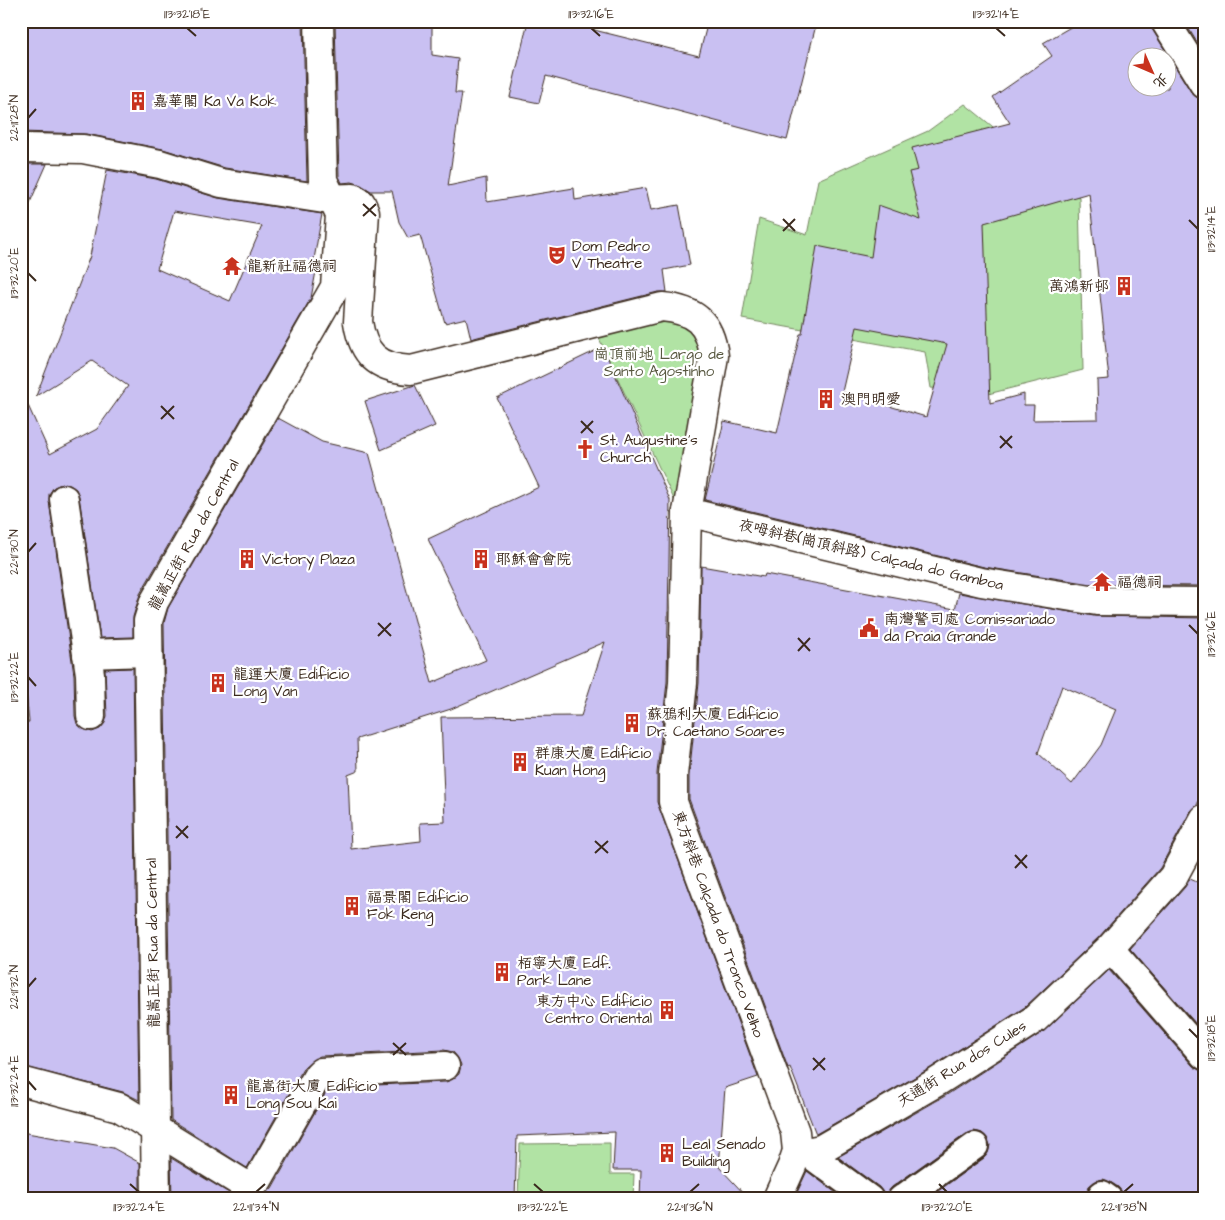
<svg xmlns="http://www.w3.org/2000/svg" width="1225" height="1220" viewBox="0 0 1225 1220" font-family="'Architects Daughter','LXGW WenKai TC',sans-serif">
	<rect width="100%" height="100%" fill="#fff"/>
	<filter id="ink" filterUnits="userSpaceOnUse"><feTurbulence type="fractalNoise" baseFrequency=".02" numOctaves="2"/><feDisplacementMap in="SourceGraphic" scale="10" xChannelSelector="R" yChannelSelector="G"/><feConvolveMatrix kernelMatrix="1 2 1 2 8 2 1 2 1" color-interpolation-filters="sRGB"/></filter>
	<g filter="url(#ink)">
		<g fill="#b1e3a4" stroke="#768661">
			<path d="M 965,104 L 1079,197 L 1083,370 L 988,394 L 931,388 L 925,352 L 742,319 L 759,219 L 807,235 L 818,180 L 928,131 Z"/>
			<path d="M 661,317 L 686,324 L 702,344 L 678,508 L 597,334 Z"/>
			<path d="M 610,1143 L 610,1174 L 634,1174 L 633,1199 L 518,1199 L 520,1144 Z"/>
		</g>
		<g fill="#c9c0f2" stroke="#3b2a1e" fill-rule="evenodd">
			<path d="M 21,21 L 303,21 L 307,181 L 225,168 L 163,149 L 86,134 L 21,132 Z"/>
			<path d="M 335,21 L 432,21 L 432,55 L 458,59 L 455,93 L 462,93 L 448,186 L 486,178 L 487,202 L 574,188 L 575,200 L 646,188 L 651,210 L 679,205 L 690,265 L 664,270 L 667,292 L 658,292 L 478,337 L 471,339 L 466,318 L 445,323 L 420,235 L 408,238 L 399,222 L 392,191 L 371,191 L 361,185 L 352,182 L 342,183 L 339,176 Z"/>
			<path d="M 528,21 L 597,21 L 594,30 L 699,56 L 708,21 L 817,21 L 787,140 L 546,76 L 539,103 L 510,97 Z"/>
			<path d="M 1081,21 L 1149,21 L 1152,29 L 1191,92 L 1196,97 L 1204,100 L 1204,586 L 1098,585 L 984,567 L 705,500 L 724,421 L 777,433 L 800,334 L 802,334 L 817,246 L 871,257 L 878,205 L 921,220 L 909,172 L 918,170 L 912,148 L 1010,123 L 993,97 L 1052,56 L 1043,43 ZM 1138,58 L 1168,58 L 1168,88 L 1138,88 ZM 1089,193 L 1109,379 L 1097,380 L 1098,419 L 1033,420 L 1034,405 L 1024,405 L 1024,394 L 990,403 L 984,223 ZM 857,327 L 947,344 L 926,417 L 842,392 Z"/>
			<path d="M 1184,21 L 1204,21 L 1204,54 Z"/>
			<path d="M 21,164 L 47,164 L 21,223 Z"/>
			<path d="M 107,170 L 156,179 L 218,198 L 322,214 L 313,265 L 317,266 L 311,298 L 140,594 L 133,617 L 133,637 L 100,638 L 79,496 L 76,489 L 70,485 L 62,484 L 54,487 L 49,494 L 49,501 L 74,675 L 75,716 L 77,724 L 83,729 L 92,732 L 100,729 L 105,723 L 107,716 L 105,669 L 133,668 L 139,1100 L 123,1092 L 21,1066 L 21,723 L 29,722 L 21,638 L 21,390 L 50,454 L 97,429 L 128,386 L 92,361 L 36,396 L 90,256 ZM 174,211 L 262,226 L 230,301 L 157,269 Z"/>
			<path d="M 603,347 L 670,500 L 667,682 L 657,773 L 657,802 L 758,1077 L 725,1088 L 719,1167 L 749,1199 L 640,1199 L 641,1170 L 613,1170 L 615,1132 L 517,1136 L 515,1199 L 258,1199 L 272,1188 L 329,1087 L 446,1082 L 453,1079 L 459,1074 L 461,1065 L 458,1058 L 453,1052 L 444,1050 L 320,1056 L 311,1061 L 304,1067 L 247,1168 L 171,1120 L 164,623 L 168,608 L 278,418 L 322,442 L 369,453 L 432,683 L 486,660 L 428,539 L 539,487 L 497,398 ZM 605,642 L 581,716 L 441,717 L 445,822 L 420,823 L 421,841 L 351,849 L 348,775 L 358,771 L 357,739 L 451,709 Z"/>
			<path d="M 415,385 L 435,426 L 381,450 L 365,401 Z"/>
			<path d="M 701,566 L 764,577 L 765,574 L 955,609 L 959,593 L 1094,616 L 1204,618 L 1204,788 L 1197,805 L 1190,812 L 1160,868 L 1099,937 L 1025,1007 L 929,1069 L 816,1134 L 790,1067 L 788,1068 L 689,799 L 689,776 L 699,683 ZM 1062,686 L 1116,709 L 1101,745 L 1072,784 L 1038,753 Z"/>
			<path d="M 1190,879 L 1204,885 L 1204,1033 L 1130,949 L 1185,887 Z"/>
			<path d="M 1109,970 L 1193,1066 L 1199,1070 L 1204,1071 L 1204,1199 L 1124,1199 L 1122,1192 L 1118,1187 L 1110,1182 L 1103,1179 L 1096,1181 L 1089,1186 L 1084,1199 L 927,1199 L 984,1158 L 988,1153 L 990,1145 L 987,1138 L 982,1133 L 974,1131 L 966,1134 L 892,1187 L 888,1192 L 886,1199 L 885,1199 L 883,1193 L 879,1187 L 838,1157 L 945,1096 L 1043,1032 Z"/>
			<path d="M 21,1132 L 113,1148 L 140,1163 L 140,1199 L 21,1199 Z"/>
			<path d="M 171,1158 L 234,1196 L 241,1199 L 172,1199 Z"/>
			<path d="M 807,1171 L 844,1199 L 794,1199 Z"/>
		</g>
		<g fill="none" stroke-linecap="round" stroke-linejoin="round">
			<g stroke="#3b2a1e" stroke-width="30">
				<g id="pedestrian">
					<path d="M 1110,948 L 1204,1056"/>
					<path d="M 806,1152 L 870,1199"/>
					<path d="M 901,1199 L 975,1146"/>
					<path d="M 1099,1199 L 1102,1194 L 1109,1199"/>
				</g>
			</g>
			<g stroke="#3b2a1e" stroke-width="31">
				<g id="minor">
					<path d="M 1165,21 L 1204,84"/>
					<path d="M 21,148 L 83,149 L 160,164 L 221,183 L 324,199 L 353,198 L 361,203 L 365,212 L 358,322 C 363,354 377,368 411,370 L 662,307 C 695,310 710,323 714,356 L 687,512 L 683,683 L 673,775 L 673,802 L 795,1132 L 797,1151 L 792,1166 L 777,1199"/>
					<path d="M 64,499 L 90,674 L 91,716"/>
					<path d="M 687,512 L 981,582 L 1097,601 L 1204,602"/>
					<path d="M 87,654 L 148,652"/>
					<path d="M 21,1081 L 119,1107 L 242,1183 L 251,1185 L 258,1180 L 318,1075 L 321,1072 L 445,1066"/>
					<path d="M 797,1151 L 806,1152 L 821,1149 L 937,1082 L 1035,1019 L 1110,948 L 1173,877 L 1204,819"/>
				</g>
			</g>
			<g stroke="#3b2a1e" stroke-width="31">
				<path id="tertiary" d="M 156,1199 L 148,621 L 154,602 L 335,287 L 340,215 L 323,180 L 319,21"/>
			</g>
			<use href="#pedestrian" stroke="#fff" stroke-width="26"/>
			<use href="#minor" stroke="#fff" stroke-width="28"/>
			<use href="#tertiary" stroke="#fff" stroke-width="28"/>
		</g>
	</g>
	<path fill="none" stroke="#3b2a1e" stroke-width="2" d="M 187,28 L 196,36M 591,28 L 600,36M 996,28 L 1005,36M 28,118 L 36,109M 363,204 L 376,216M 363,216 L 376,204M 783,219 L 795,231M 1189,220 L 1198,229M 783,231 L 795,219M 28,273 L 36,281M 161,406 L 174,419M 161,419 L 174,406M 581,421 L 593,433M 581,433 L 593,421M 1000,436 L 1012,448M 1000,448 L 1012,436M 28,552 L 36,543M 378,623 L 391,636M 1189,625 L 1198,634M 378,636 L 391,623M 798,638 L 810,651M 798,651 L 810,638M 28,677 L 36,686M 176,826 L 188,838M 176,838 L 188,826M 595,841 L 608,853M 595,853 L 608,841M 1015,855 L 1027,868M 1015,868 L 1027,855M 28,987 L 36,978M 1189,1029 L 1198,1038M 393,1043 L 406,1055M 393,1055 L 406,1043M 813,1058 L 825,1070M 813,1070 L 825,1058M 28,1081 L 36,1090M 130,1184 L 139,1192M 534,1184 L 543,1192M 939,1184 L 947,1192M 256,1192 L 265,1184M 690,1192 L 699,1184M 1124,1192 L 1133,1184"/>
	<defs>
		<g id="building-bare" transform="scale(1.5)"><path d="M-4-6H4V6H1V3H-1V6H-4ZM-2.5-4.3h1.7v1.8h-1.7ZM.8-4.3h1.7v1.8H.8ZM-2.5-1h1.7V.8h-1.7ZM.8-1h1.7V.8H.8Z" fill="#c8321e" stroke="#fff" stroke-width="2.5" paint-order="stroke"/></g>
		<g id="theatre-bare" transform="scale(1.5)"><path d="M-5-5.5Q0-4 5-5.5V0Q5 5 0 6Q-5 5-5 0ZM-3.3-2.5H-1v1.5H-3.3ZM1-2.5H3.3v1.5H1ZM-2.8 1Q0 5.5 2.8 1Z" fill="#c8321e" stroke="#fff" stroke-width="2.5" paint-order="stroke"/></g>
		<g id="temple-bare" transform="scale(1.5)"><path d="M0-6L5-2H3V0L6.5 2.5H4V6H1.5V3h-3V6H-4V2.5H-6.5L-3 0V-2H-5Z" fill="#c8321e" stroke="#fff" stroke-width="2.5" paint-order="stroke"/></g>
		<g id="church-bare" transform="scale(1.5)"><path d="M-1.2-6h2.4v3.5h3.3v2.4h-3.3V6h-2.4V-.1h-3.3v-2.4h3.3Z" fill="#c8321e" stroke="#fff" stroke-width="2.5" paint-order="stroke"/></g>
		<g id="civic-bare" transform="scale(1.5)"><path d="M-.6-6.5H3V-4.5H.6V-3L4-1V1h2V6H-6V1h2V-1L-.6-3ZM-1.2 2.5V6h2.4V2.5Z" fill="#c8321e" stroke="#fff" stroke-width="2.5" paint-order="stroke"/></g>
	</defs>
	<g fill-rule="evenodd">
		<use href="#building-bare" x="138" y="101"/>
		<use href="#theatre-bare" x="557" y="255"/>
		<use href="#temple-bare" x="232" y="266"/>
		<use href="#building-bare" x="1124" y="286"/>
		<use href="#building-bare" x="826" y="399"/>
		<use href="#church-bare" x="585" y="449"/>
		<use href="#building-bare" x="247" y="559"/>
		<use href="#building-bare" x="481" y="559"/>
		<use href="#temple-bare" x="1102" y="582"/>
		<use href="#civic-bare" x="869" y="628"/>
		<use href="#building-bare" x="218" y="683"/>
		<use href="#building-bare" x="632" y="723"/>
		<use href="#building-bare" x="520" y="762"/>
		<use href="#building-bare" x="352" y="906"/>
		<use href="#building-bare" x="502" y="972"/>
		<use href="#building-bare" x="667" y="1010"/>
		<use href="#building-bare" x="231" y="1095"/>
		<use href="#building-bare" x="667" y="1153"/>
	</g>
	<g text-anchor="middle" dominant-baseline="central" stroke-width="4.5" stroke-linejoin="round" paint-order="stroke">
		<g font-size="15" fill="#3b2a1e" stroke="#fff" text-anchor="start">
			<text x="153" y="101">嘉華閣 Ka Va Kok</text>
			<text x="572" y="246">Dom Pedro<tspan x="572" dy="17">V Theatre</tspan></text>
			<text x="247" y="266">龍新社福德祠</text>
			<text x="1109" y="286" text-anchor="end">萬鴻新邨</text>
			<text x="841" y="399">澳門明愛</text>
			<text x="600" y="440">St. Augustine's<tspan x="600" dy="17">Church</tspan></text>
			<text x="262" y="559">Victory Plaza</text>
			<text x="496" y="559">耶穌會會院</text>
			<text x="1117" y="582">福德祠</text>
			<text x="884" y="619">南灣警司處 Comissariado<tspan x="884" dy="17">da Praia Grande</tspan></text>
			<text x="233" y="674">龍運大廈 Edifício<tspan x="233" dy="17">Long Van</tspan></text>
			<text x="647" y="714">蘇鴉利大廈 Edifício<tspan x="647" dy="17">Dr. Caetano Soares</tspan></text>
			<text x="535" y="753">群康大廈 Edifício<tspan x="535" dy="17">Kuan Hong</tspan></text>
			<text x="367" y="897">福景閣 Edifício<tspan x="367" dy="17">Fok Keng</tspan></text>
			<text x="517" y="963">栢寧大廈 Edf.<tspan x="517" dy="17">Park Lane</tspan></text>
			<text x="652" y="1001" text-anchor="end">東方中心 Edifício<tspan x="652" dy="17">Centro Oriental</tspan></text>
			<text x="246" y="1086">龍嵩街大廈 Edifício<tspan x="246" dy="17">Long Sou Kai</tspan></text>
			<text x="682" y="1144">Leal Senado<tspan x="682" dy="17">Building</tspan></text>
		</g>
		<g font-size="15" fill="#585840" stroke="#fff">
			<text x="659" y="354">崗頂前地 Largo de<tspan x="659" dy="17">Santo Agostinho</tspan></text>
		</g>
		<g font-size="15" fill="#3b2a1e" stroke="#fff">
			<text transform="translate(194 535) rotate(-61)">龍嵩正街 Rua da Central</text>
			<text transform="translate(871 555) rotate(13)">夜呣斜巷(崗頂斜路) Calçada do Gamboa</text>
			<text transform="translate(718 924) rotate(70)">東方斜巷 Calçada do Tronco Velho</text>
			<text transform="translate(153 943) rotate(-91)">龍嵩正街 Rua da Central</text>
			<text transform="translate(962 1064) rotate(-32)">天通街 Rua dos Cules</text>
		</g>
	</g>
	<rect width="1225" height="1220" fill="none" stroke="#fff" stroke-width="55"/>
	<g transform="translate(1152 72) rotate(135)"><circle r="24" fill="#ffffff" stroke="#b1aaa5"/>
	<path d="M0-4L9 19L0 12L-9 19Z" fill="#c8321e"/>
	<text y="-8" font-size="14" font-weight="bold" text-anchor="middle" fill="#3b2a1e">北</text>
	</g>
	<rect x="28" y="28" width="1170" height="1164" fill="none" stroke="#3b2a1e" stroke-width="2"/>
	<g font-size="12" text-anchor="middle" fill="#3b2a1e">
		<text x="187" y="18">113°32'18"E</text>
		<text x="591" y="18">113°32'16"E</text>
		<text x="996" y="18">113°32'14"E</text>
		<text transform="translate(14 118) rotate(-90)" y="4">22°11'28"N</text>
		<text transform="translate(1211 229) rotate(-90)" y="4">113°32'14"E</text>
		<text transform="translate(14 273) rotate(-90)" y="4">113°32'20"E</text>
		<text transform="translate(14 552) rotate(-90)" y="4">22°11'30"N</text>
		<text transform="translate(1211 634) rotate(-90)" y="4">113°32'16"E</text>
		<text transform="translate(14 677) rotate(-90)" y="4">113°32'22"E</text>
		<text transform="translate(14 987) rotate(-90)" y="4">22°11'32"N</text>
		<text transform="translate(1211 1038) rotate(-90)" y="4">113°32'18"E</text>
		<text transform="translate(14 1081) rotate(-90)" y="4">113°32'24"E</text>
		<text x="139" y="1211">113°32'24"E</text>
		<text x="256" y="1211">22°11'34"N</text>
		<text x="543" y="1211">113°32'22"E</text>
		<text x="690" y="1211">22°11'36"N</text>
		<text x="947" y="1211">113°32'20"E</text>
		<text x="1124" y="1211">22°11'38"N</text>
	</g>
</svg>
